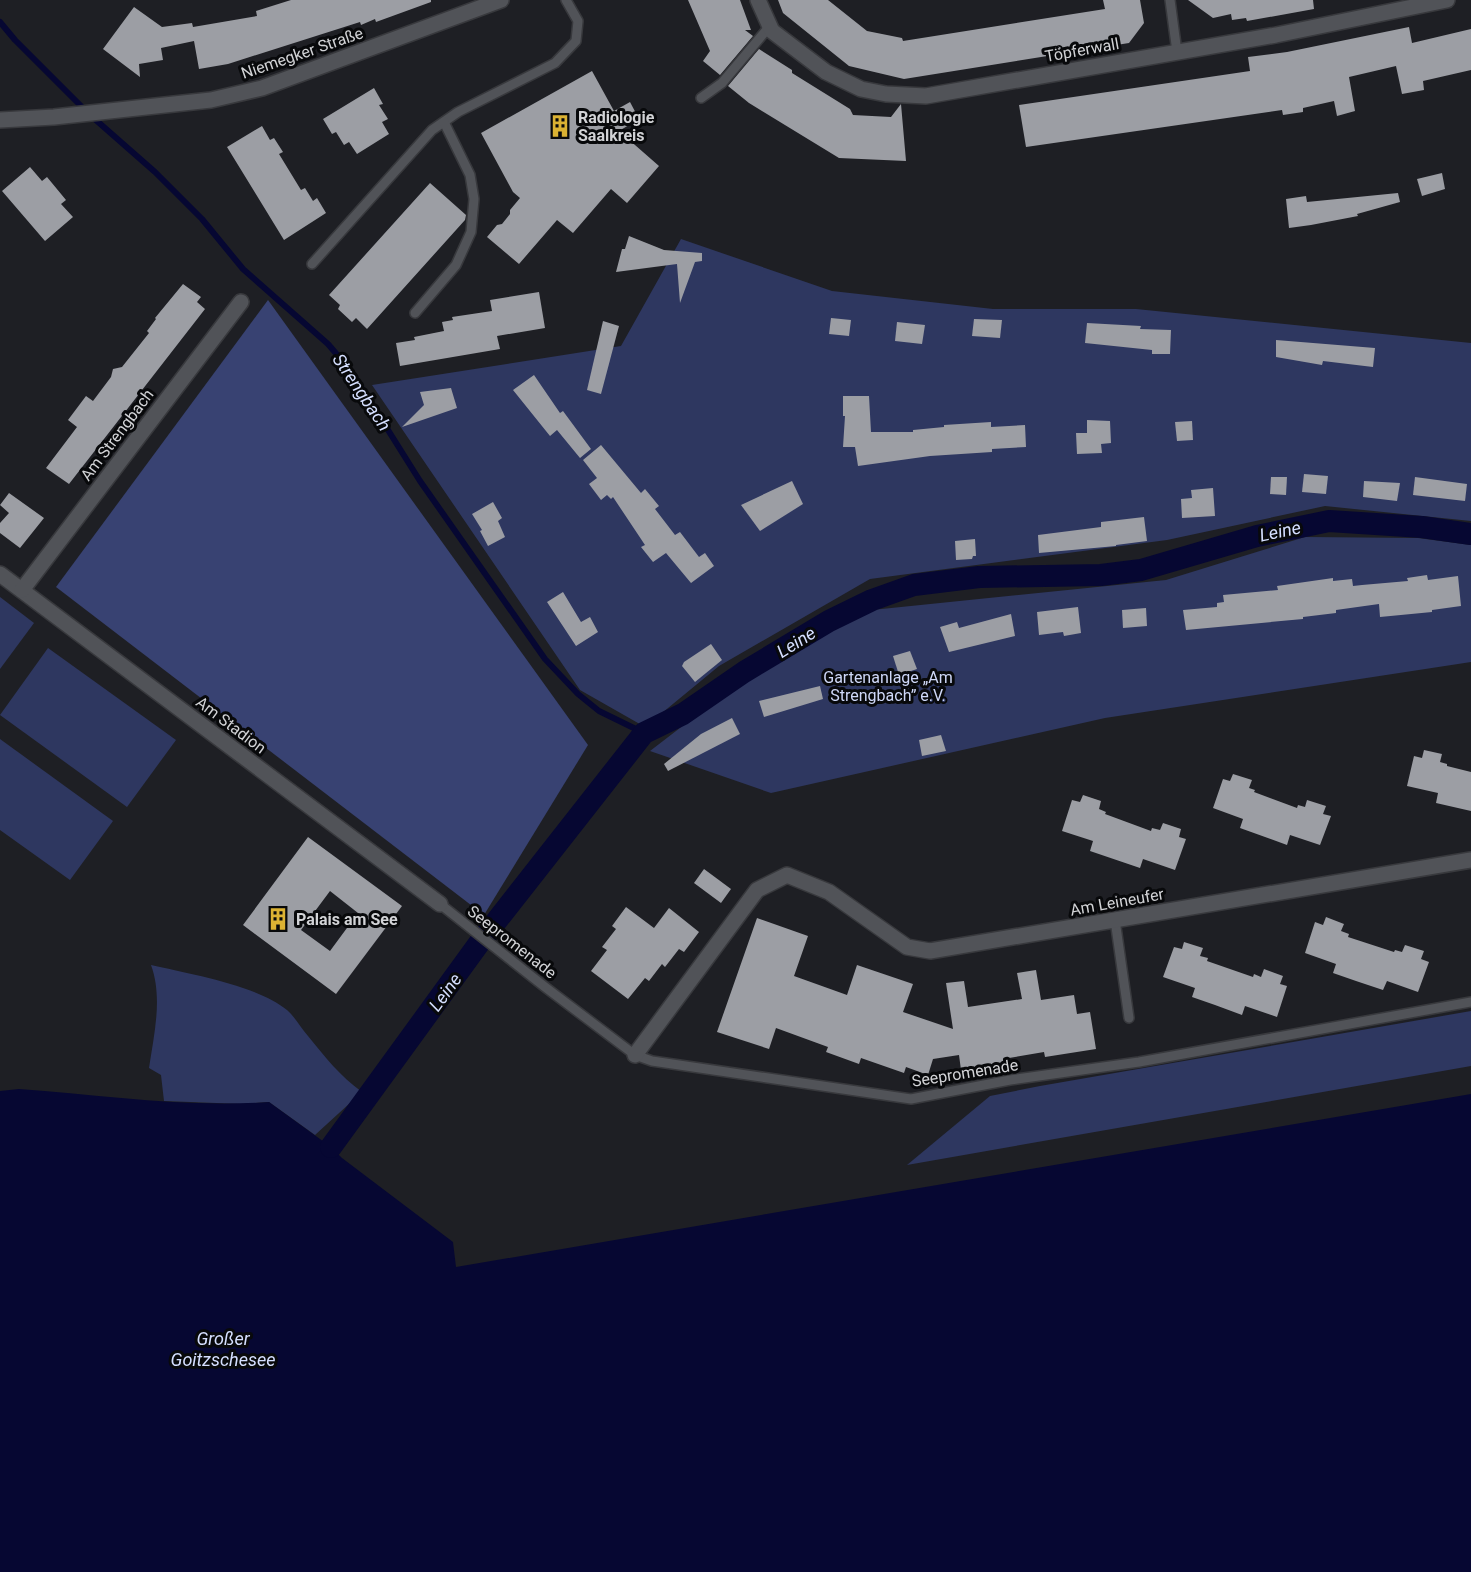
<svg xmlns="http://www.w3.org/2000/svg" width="1471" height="1572" viewBox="0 0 1471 1572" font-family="Roboto,sans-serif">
	<rect width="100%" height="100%" fill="#1e1f24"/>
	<g fill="#2e3760">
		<path d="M 681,239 L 832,291 L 993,309 L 1136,309 L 1471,343 L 1471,521 L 1325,506 L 1167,540 L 870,579 L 719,666 L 645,727 L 580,690 L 372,385 L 621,346 Z"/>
		<path d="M 1305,537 L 1418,538 L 1471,545 L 1471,662 L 1105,718 L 771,793 L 650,751 L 728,691 L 862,611 L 1166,580 Z"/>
		<path d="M 0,597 L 34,623 L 0,669 Z"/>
		<path d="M 48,648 L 176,740 L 127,807 L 0,715 Z"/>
		<path d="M 0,739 L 113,821 L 70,880 L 0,830 Z"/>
		<path d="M 151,965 C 190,974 256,985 287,1010 C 295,1017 301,1028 308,1036 C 325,1057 340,1076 362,1092 L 315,1135 L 269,1102 L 242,1104 L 164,1101 L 161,1075 L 149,1068 C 154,1034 163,998 151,965 Z"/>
		<path d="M 1471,1011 L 1471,1066 L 907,1165 L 990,1096 L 1040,1086 Z"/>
	</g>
	<path fill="#384272" d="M 268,300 L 588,745 L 484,915 L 56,587 Z"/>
	<path fill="#060732" d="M 19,1089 C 102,1095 186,1108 269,1102 L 331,1147 L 342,1158 L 453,1242 L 456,1267 L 1471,1094 L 1471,1572 L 0,1572 L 0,1091 Z"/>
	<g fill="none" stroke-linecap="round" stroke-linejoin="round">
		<path stroke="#060732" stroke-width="6" d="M 0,22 L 15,40 L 89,114 L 155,172 L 202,219 L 243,269 L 328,344 L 351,371 L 420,481 L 545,659 L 578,694 L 599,711 L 644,733"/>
		<path stroke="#060732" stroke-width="22" d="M 331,1147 L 480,942 L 644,733 L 683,714 L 744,672 L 829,621 L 872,600 L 914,585 L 979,577 L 1101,575 L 1141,570 L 1257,536 L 1329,521 L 1422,527 L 1471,534"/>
	</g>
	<g fill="#9c9ea4" fill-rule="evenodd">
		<path d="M 291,0 L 431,0 L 431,2 L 376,22 L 375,19 L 361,25 L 360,22 L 228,64 L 199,69 L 194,41 L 161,48 L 163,60 L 139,64 L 140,77 L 103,49 L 134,7 L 162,27 L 192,23 L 193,27 L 257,16 L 256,11 Z"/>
		<path d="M 688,0 L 740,0 L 751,30 L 745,30 L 753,36 L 720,75 L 703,61 L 710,51 Z"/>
		<path d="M 778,0 L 828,0 L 867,31 L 902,38 L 903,41 L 1105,9 L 1103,0 L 1140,0 L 1144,23 L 1129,43 L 904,79 L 849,66 L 783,13 Z"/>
		<path d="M 1188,0 L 1313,0 L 1314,9 L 1247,21 L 1246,18 L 1232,20 L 1231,14 L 1213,18 Z"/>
		<path d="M 1409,27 L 1412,43 L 1471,29 L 1471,70 L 1423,81 L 1424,90 L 1402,94 L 1396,66 L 1349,77 L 1355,111 L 1337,116 L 1334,101 L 1303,108 L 1303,112 L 1283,115 L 1282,110 L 1026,147 L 1019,105 L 1250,71 L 1248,57 L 1287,52 Z"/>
		<path d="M 759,49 L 792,70 L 792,73 L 850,109 L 853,115 L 891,117 L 901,104 L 906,161 L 839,158 L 749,103 L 728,86 Z"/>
		<path d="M 592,71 L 614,111 L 630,102 L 639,119 L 619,131 L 659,166 L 627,203 L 611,189 L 573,233 L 557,220 L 519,264 L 487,237 L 497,225 L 502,224 L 510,214 L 510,210 L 520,198 L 513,192 L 481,133 Z"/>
		<path d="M 374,88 L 383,104 L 379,105 L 388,119 L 382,122 L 389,134 L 357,154 L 349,142 L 344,145 L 336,132 L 332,134 L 323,119 Z"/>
		<path d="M 262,126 L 270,140 L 274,138 L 283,152 L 279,154 L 301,190 L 305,188 L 313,201 L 317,198 L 326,213 L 284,240 L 227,147 Z"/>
		<path d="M 30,167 L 42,181 L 47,177 L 66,200 L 61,204 L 73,217 L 45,241 L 2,191 Z"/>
		<path d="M 1442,173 L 1445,189 L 1422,196 L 1417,179 Z"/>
		<path d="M 430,183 L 466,215 L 465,220 L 367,329 L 356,318 L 352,322 L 338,309 L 340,305 L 329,295 Z"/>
		<path d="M 1398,193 L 1400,202 L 1357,214 L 1358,216 L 1311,225 L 1289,228 L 1286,199 L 1306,196 L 1307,202 Z"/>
		<path d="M 629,236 L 664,250 L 702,253 L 702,261 L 695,262 L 680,303 L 677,264 L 616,272 L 622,249 L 625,249 Z"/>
		<path d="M 183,284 L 201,297 L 197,302 L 205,309 L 69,484 L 46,468 L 77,427 L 68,420 L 86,396 L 93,401 L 111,377 L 113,369 L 122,367 L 149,333 L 147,331 L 156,319 L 155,318 Z"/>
		<path d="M 539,292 L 545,328 L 497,336 L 500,349 L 400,366 L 396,343 L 415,340 L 414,337 L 444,331 L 442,322 L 453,320 L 452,317 L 492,311 L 490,300 Z"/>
		<path d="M 831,318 L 851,320 L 849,336 L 829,334 Z"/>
		<path d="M 974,319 L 1002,320 L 1000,338 L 972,336 Z"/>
		<path d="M 603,321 L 619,326 L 601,394 L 587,390 Z"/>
		<path d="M 897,322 L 925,325 L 922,344 L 895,341 Z"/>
		<path d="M 1087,323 L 1141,326 L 1140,329 L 1171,330 L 1170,354 L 1152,354 L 1152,350 L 1085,343 Z"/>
		<path d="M 1276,340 L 1375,348 L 1373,367 L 1323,361 L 1322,365 L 1276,357 Z"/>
		<path d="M 534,375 L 560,413 L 563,411 L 591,449 L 580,458 L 557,430 L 550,436 L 513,390 Z"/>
		<path d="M 451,388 L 457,408 L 402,427 L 424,405 L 420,392 Z"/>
		<path d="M 843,396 L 869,396 L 871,432 L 913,432 L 913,430 L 944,427 L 944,425 L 991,422 L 991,427 L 1025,425 L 1026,447 L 992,449 L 992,452 L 930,456 L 858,466 L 855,447 L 843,447 L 845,416 L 843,416 Z"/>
		<path d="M 1087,420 L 1110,421 L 1111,443 L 1101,444 L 1102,453 L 1077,454 L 1076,433 L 1087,433 Z"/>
		<path d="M 1192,421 L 1193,440 L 1177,441 L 1175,422 Z"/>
		<path d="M 601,445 L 641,493 L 645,489 L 659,506 L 655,509 L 675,535 L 680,532 L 699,557 L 705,553 L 714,566 L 691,583 L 666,553 L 653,562 L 641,547 L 645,545 L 613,497 L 611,499 L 607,495 L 601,500 L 589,484 L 597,478 L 583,460 Z"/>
		<path d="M 1304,474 L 1328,476 L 1326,494 L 1302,492 Z"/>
		<path d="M 1271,477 L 1287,477 L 1286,495 L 1270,494 Z"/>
		<path d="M 1415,477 L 1467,484 L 1465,501 L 1413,495 Z"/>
		<path d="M 792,481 L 803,504 L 760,531 L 741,505 Z"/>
		<path d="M 1364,481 L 1400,483 L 1397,501 L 1363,497 Z"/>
		<path d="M 1213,488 L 1215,516 L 1182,518 L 1181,499 L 1192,498 L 1191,490 Z"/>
		<path d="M 9,493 L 44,518 L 20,548 L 0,533 L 0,523 L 9,513 L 0,505 Z"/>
		<path d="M 493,502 L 502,518 L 498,521 L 505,537 L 488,546 L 480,531 L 482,530 L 472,514 Z"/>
		<path d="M 1144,517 L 1147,541 L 1116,545 L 1116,546 L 1039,553 L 1038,535 L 1101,527 L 1101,522 Z"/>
		<path d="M 975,539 L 976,556 L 973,556 L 972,559 L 956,560 L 955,541 Z"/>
		<path d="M 1427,575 L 1428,580 L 1458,576 L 1461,606 L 1432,610 L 1432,612 L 1380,617 L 1379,604 L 1336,610 L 1336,613 L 1303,617 L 1303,619 L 1186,630 L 1183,610 L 1217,607 L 1217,603 L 1224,602 L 1223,595 L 1278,590 L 1277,586 L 1333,578 L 1333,581 L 1352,579 L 1353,586 L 1362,585 L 1408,581 L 1407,578 Z"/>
		<path d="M 563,592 L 581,622 L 590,617 L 598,632 L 576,646 L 547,602 Z"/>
		<path d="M 1078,607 L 1081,633 L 1064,636 L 1063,632 L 1039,635 L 1037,612 Z"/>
		<path d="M 1146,608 L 1147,626 L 1123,628 L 1122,610 Z"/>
		<path d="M 1011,614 L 1015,636 L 949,652 L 940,627 L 957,622 L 959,628 Z"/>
		<path d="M 711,644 L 722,660 L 695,682 L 682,666 L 684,662 Z"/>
		<path d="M 910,651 L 917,669 L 899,675 L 893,656 Z"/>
		<path d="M 820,686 L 823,699 L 764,717 L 759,701 Z"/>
		<path d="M 732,718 L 740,734 L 668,771 L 664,764 L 701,734 Z"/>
		<path d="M 941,735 L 946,751 L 922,756 L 919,740 Z"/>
		<path d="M 1424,750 L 1442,754 L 1440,762 L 1447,764 L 1447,766 L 1471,772 L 1471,811 L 1436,803 L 1438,793 L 1407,786 L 1414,756 L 1422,758 Z"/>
		<path d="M 1233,774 L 1252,780 L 1249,788 L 1255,790 L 1254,792 L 1297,808 L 1298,805 L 1305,807 L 1307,800 L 1326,806 L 1323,814 L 1331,816 L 1320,845 L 1290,835 L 1287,845 L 1240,828 L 1243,819 L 1213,808 L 1223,779 L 1230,781 Z"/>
		<path d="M 1083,795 L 1101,801 L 1099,809 L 1106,812 L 1105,814 L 1151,831 L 1152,828 L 1160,830 L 1163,823 L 1181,829 L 1179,837 L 1186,839 L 1175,870 L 1143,859 L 1140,868 L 1090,851 L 1093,841 L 1062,831 L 1072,800 L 1080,802 Z"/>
		<path d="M 308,837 L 402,906 L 336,994 L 243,925 ZM 330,891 L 358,913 L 330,951 L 301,930 Z"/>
		<path d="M 704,869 L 731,889 L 721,903 L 694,883 Z"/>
		<path d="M 626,907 L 654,928 L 669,908 L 699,932 L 684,952 L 679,949 L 665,967 L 662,964 L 649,981 L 645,978 L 628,999 L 591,971 L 607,950 L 602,947 L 616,929 L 612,926 Z"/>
		<path d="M 1326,917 L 1344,924 L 1341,931 L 1349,934 L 1348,937 L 1394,952 L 1395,950 L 1402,952 L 1405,945 L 1424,951 L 1421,959 L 1429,962 L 1418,992 L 1387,981 L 1383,990 L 1356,981 L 1333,973 L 1336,964 L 1305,953 L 1315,922 L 1323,925 Z"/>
		<path d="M 757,918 L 808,936 L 794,976 L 847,995 L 857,965 L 913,984 L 903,1012 L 953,1029 L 946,983 L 964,981 L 968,1007 L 1022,999 L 1017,973 L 1036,970 L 1041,1000 L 1074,995 L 1077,1014 L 1090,1012 L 1096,1049 L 1045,1057 L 1044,1052 L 1009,1058 L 1009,1062 L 961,1070 L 959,1055 L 933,1059 L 928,1075 L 906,1067 L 904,1073 L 861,1058 L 859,1064 L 826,1052 L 828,1047 L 776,1028 L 769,1049 L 717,1032 Z"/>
		<path d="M 1184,942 L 1203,948 L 1200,956 L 1208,958 L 1207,961 L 1253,977 L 1254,974 L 1261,977 L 1264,969 L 1283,976 L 1280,984 L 1287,986 L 1277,1017 L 1245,1006 L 1242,1015 L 1215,1005 L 1192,997 L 1195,988 L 1163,977 L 1174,947 L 1182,949 Z"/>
	</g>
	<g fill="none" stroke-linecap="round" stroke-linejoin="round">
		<g stroke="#38393d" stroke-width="12">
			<g id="lane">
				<path d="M 1170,0 L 1177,52"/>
				<path d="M 701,98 L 722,83 L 769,27"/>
				<path d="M 312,264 L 432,130 L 458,112 L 555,63 L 576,41 L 578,21 L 566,0"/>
				<path d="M 415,313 L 456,265 L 471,232 L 474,199 L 470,175 L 444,122"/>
				<path d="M 440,904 L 545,987 L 635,1055 L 652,1061 L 911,1099 L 1010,1080 L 1139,1062 L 1471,1002"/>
				<path d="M 1115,920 L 1129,1018"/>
			</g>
		</g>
		<g stroke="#38393d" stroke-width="18">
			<g id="street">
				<path d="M 758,0 L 772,31 L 826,72 L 861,89 L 886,94 L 926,96 L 1276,35 L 1447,0"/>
				<path d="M 0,120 L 54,117 L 211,100 L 262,88 L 501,0"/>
				<path d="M 0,574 L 440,904"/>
				<path d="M 22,590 L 241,302"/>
				<path d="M 635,1055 L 757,890 L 787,875 L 829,892 L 907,947 L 930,951 L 1471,860"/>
			</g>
		</g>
		<use href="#lane" stroke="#515358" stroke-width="9"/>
		<use href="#street" stroke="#515358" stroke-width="15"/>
	</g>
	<defs>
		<g id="building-bare" transform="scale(1.8)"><path d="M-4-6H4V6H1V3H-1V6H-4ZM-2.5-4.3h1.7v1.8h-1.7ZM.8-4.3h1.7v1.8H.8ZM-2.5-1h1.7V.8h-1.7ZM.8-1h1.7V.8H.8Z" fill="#dbb233" stroke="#08090b" stroke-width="2.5" paint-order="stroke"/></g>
	</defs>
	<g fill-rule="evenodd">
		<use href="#building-bare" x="560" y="126"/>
		<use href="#building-bare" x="278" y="919"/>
	</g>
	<g text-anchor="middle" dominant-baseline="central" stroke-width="6" stroke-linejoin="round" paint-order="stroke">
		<g font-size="16" fill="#d2d3d6" stroke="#08090b">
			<text transform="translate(1082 50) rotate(-10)">Töpferwall</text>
			<text transform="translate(302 53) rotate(-19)">Niemegker Straße</text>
			<text transform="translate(117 435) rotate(-53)">Am Strengbach</text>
			<text transform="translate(231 725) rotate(37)">Am Stadion</text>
			<text transform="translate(1117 902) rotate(-10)">Am Leineufer</text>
			<text transform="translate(512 942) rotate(38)">Seepromenade</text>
			<text transform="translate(965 1073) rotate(-9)">Seepromenade</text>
		</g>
		<g font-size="16" font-weight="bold" fill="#d2d3d6" stroke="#08090b" text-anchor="start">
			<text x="578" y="117">Radiologie<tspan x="578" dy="18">Saalkreis</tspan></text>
			<text x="296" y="919">Palais am See</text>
		</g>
		<g font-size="16" fill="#cfd8f8" stroke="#08090b">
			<text x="888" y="677">Gartenanlage „Am<tspan x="888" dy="18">Strengbach” e.V.</tspan></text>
		</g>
		<g font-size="18" font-style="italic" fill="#d5dfff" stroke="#08090b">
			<text transform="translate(362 392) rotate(56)">Strengbach</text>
			<text transform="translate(1280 531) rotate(-12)">Leine</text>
			<text transform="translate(796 642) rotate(-32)">Leine</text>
			<text transform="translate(445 992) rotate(-54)">Leine</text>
			<text x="223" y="1338">Großer<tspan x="223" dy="21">Goitzschesee</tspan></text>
		</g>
	</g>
</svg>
